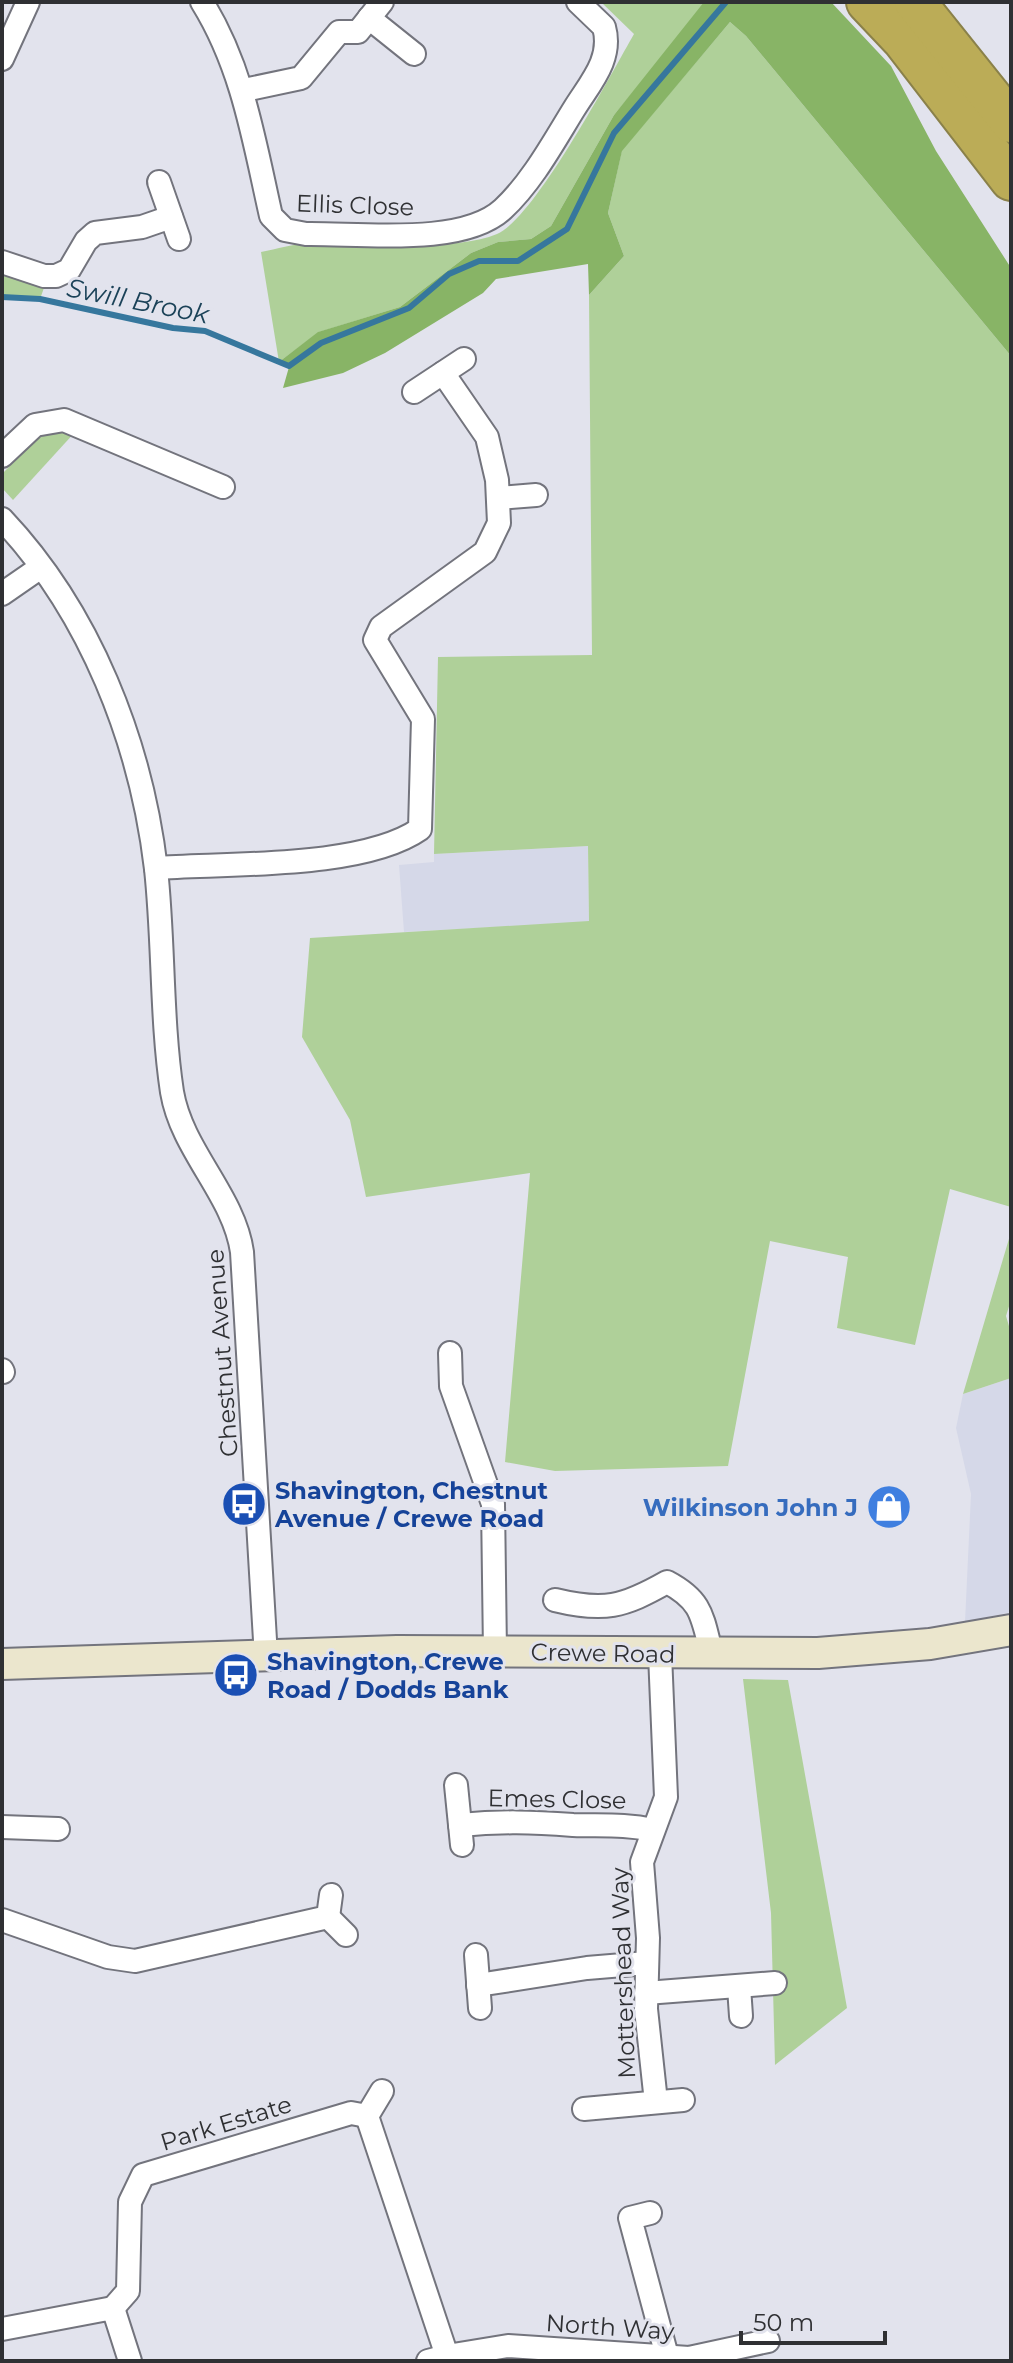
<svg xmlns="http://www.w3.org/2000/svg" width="1013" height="2363" viewBox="0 0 1013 2363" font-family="Montserrat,sans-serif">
	<rect width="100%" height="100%" fill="#e2e3ed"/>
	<g fill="#d5d8e8">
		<path d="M 588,846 L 589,922 L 404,932 L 399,865 L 434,862 L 434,854 Z"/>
		<path d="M 1011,1378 L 1011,1612 L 965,1622 L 971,1494 L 956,1428 L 963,1394 Z"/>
	</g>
	<g fill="#afd099">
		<path d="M 601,2 L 706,4 L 614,115 L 551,226 L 531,239 L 498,242 L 471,253 L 400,307 L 319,332 L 279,362 L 261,252 C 277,249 293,244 309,243 C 363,239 448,254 497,234 C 535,218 611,74 634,34 Z"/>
		<path d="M 730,22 L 746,36 L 1011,356 L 1011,1207 L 950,1189 L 915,1345 L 837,1328 L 848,1257 L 770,1241 L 728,1466 L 555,1471 L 505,1462 L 530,1173 L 366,1197 L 350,1120 L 302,1037 L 310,938 L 589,921 L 588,846 L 434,854 L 438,657 L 592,655 L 589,295 L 624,256 L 608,213 L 622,150 Z"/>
		<path d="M 2,272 L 45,285 L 40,299 L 2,297 Z"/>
		<path d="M 57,428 L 76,431 L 13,500 L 2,488 L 2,474 L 34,441 Z"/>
		<path d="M 1011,1232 L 1011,1300 L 1006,1316 L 1011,1333 L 1011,1378 L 963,1394 Z"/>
		<path d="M 743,1679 L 788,1680 L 847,2008 L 775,2065 L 771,1913 Z"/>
	</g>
	<path fill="#88b466" d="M 704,2 L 831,2 L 891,66 L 936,151 L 1011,268 L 1011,356 L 746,36 L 730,22 L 622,151 L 608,213 L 624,256 L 589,295 L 588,264 L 496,279 L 483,293 L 385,353 L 343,373 L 283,388 L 289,367 L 279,362 L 318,332 L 400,307 L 471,253 L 498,242 L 531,239 L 551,226 L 614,115 Z"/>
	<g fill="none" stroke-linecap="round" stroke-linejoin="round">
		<path stroke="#36779d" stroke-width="6" d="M 2,297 L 40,299 L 173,328 L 205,331 L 289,366 L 321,343 L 409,308 L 449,274 L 479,261 L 518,261 L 567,229 L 614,133 L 726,2"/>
		<g stroke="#73747d" stroke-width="26">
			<g id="street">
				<path d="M 202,2 C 243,68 254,141 271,216 L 285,230 L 306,234 C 359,233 462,247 503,209 C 532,182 553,143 574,109 C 590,83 613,59 604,27 L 578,2"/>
				<path d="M 369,18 L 414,54"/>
				<path d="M 2,59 L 28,2"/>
				<path d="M 244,90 L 301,78 L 339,32 L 358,32 L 382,2"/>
				<path d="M 159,182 L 179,239"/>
				<path d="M 2,262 L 44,276 L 56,276 L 69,270 L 86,241 L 95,233 L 142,227 L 171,217"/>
				<path d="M 414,392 L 464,359"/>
				<path d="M 2,456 L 35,425 L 64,420 L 223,487"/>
				<path d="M 498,498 L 536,495"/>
				<path d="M 2,519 C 90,612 141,742 156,869 C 164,943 161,1019 172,1092 C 182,1151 234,1195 242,1252 L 266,1657"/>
				<path d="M 2,594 L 41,567"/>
				<path d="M 156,868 C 226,863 363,869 420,829 L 423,719 L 375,640 L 381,627 L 485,552 L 499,523 L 497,480 L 487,437 L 443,373"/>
				<path d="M 450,1353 L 451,1386 L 493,1504 L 495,1652"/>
				<path d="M 2,1370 L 3,1372"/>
				<path d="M 555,1600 C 604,1612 623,1607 667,1582 C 703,1601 702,1617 712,1655"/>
				<path d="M 456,1785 L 462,1845"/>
				<path d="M 460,1825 C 501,1821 532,1822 573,1825 C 601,1826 625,1824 653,1830"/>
				<path d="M 2,1827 L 58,1829"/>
				<path d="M 328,1917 L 346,1935"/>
				<path d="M 2,1920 L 108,1957 L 135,1961 L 328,1917 L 331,1895"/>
				<path d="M 476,1955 L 480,2008"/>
				<path d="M 478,1985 L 587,1968 L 647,1963"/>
				<path d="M 739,1987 L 741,2016"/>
				<path d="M 646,1993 L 775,1983"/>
				<path d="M 382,2091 L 367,2116 L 447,2356 L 428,2361"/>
				<path d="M 656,2102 L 646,2009 L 648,1938 L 642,1862 L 666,1797 L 660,1654"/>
				<path d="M 584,2109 L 683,2100"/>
				<path d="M 650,2213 L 630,2218 L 667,2356"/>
				<path d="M 113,2308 L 128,2291 L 130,2202 L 143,2175 L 351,2113 L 367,2116"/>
				<path d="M 2,2329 L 113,2308 L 130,2361"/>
				<path d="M 447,2356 L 508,2346 L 689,2358 L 768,2341"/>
			</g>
		</g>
		<g stroke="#73747d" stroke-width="34">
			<path id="secondary" d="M 2,1664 L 397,1651 L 818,1653 L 930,1644 L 1011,1630"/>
		</g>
		<g stroke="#8a814a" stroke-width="44">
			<g id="highway">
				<path d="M 867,2 L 903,40 L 1011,180"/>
				<path d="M 915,2 L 1011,122"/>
			</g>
		</g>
		<use href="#street" stroke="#fff" stroke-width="22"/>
		<use href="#secondary" stroke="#ebe6cd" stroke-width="30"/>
		<use href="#highway" stroke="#bbac57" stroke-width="40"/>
	</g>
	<defs>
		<g id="bus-disc" transform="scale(2.3)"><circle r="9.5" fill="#1a4fb4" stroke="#e2e3ed"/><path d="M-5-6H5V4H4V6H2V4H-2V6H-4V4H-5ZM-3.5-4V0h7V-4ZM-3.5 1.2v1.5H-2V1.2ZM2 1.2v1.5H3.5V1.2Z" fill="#fff"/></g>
		<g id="shop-disc" transform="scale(2.3)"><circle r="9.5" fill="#3f7fe0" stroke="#e2e3ed"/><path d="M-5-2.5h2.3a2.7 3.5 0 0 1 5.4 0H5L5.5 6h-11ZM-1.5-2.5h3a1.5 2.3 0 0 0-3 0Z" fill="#fff"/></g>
	</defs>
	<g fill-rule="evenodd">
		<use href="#bus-disc" x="244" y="1504"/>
		<use href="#shop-disc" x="889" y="1507"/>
		<use href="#bus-disc" x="236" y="1675"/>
	</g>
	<g text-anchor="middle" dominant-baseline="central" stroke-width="6" stroke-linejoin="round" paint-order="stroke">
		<g font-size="24" fill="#2f3033" stroke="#e2e3ed">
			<text transform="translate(355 205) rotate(2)">Ellis Close</text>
			<text transform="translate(222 1353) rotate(-94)">Chestnut Avenue</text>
			<text transform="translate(603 1653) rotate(1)">Crewe Road</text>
			<text transform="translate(557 1799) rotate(1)">Emes Close</text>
			<text transform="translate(623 1973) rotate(-92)">Mottershead Way</text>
			<text transform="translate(226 2123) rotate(-17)">Park Estate</text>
			<text transform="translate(610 2327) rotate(4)">North Way</text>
		</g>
		<g font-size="24" font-weight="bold" fill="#164399" stroke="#e2e3ed" text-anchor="start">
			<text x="275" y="1490">Shavington, Chestnut<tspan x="275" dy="28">Avenue / Crewe Road</tspan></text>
			<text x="267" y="1661">Shavington, Crewe<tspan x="267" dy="28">Road / Dodds Bank</tspan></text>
		</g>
		<g font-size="24" font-weight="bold" fill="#366cbe" stroke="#e2e3ed" text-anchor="end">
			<text x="858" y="1507">Wilkinson John J</text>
		</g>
		<g font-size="26" font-style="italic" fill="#1b4258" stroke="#e2e3ed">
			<text transform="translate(138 301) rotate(11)">Swill Brook</text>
		</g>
	</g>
	<rect width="1013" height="2363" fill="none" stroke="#2f3033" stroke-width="8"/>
	<path d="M741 2331v12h144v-12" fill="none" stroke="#2f3033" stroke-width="4"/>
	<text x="753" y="2331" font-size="24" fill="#2f3033" stroke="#e2e3ed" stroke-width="6" paint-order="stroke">50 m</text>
</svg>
